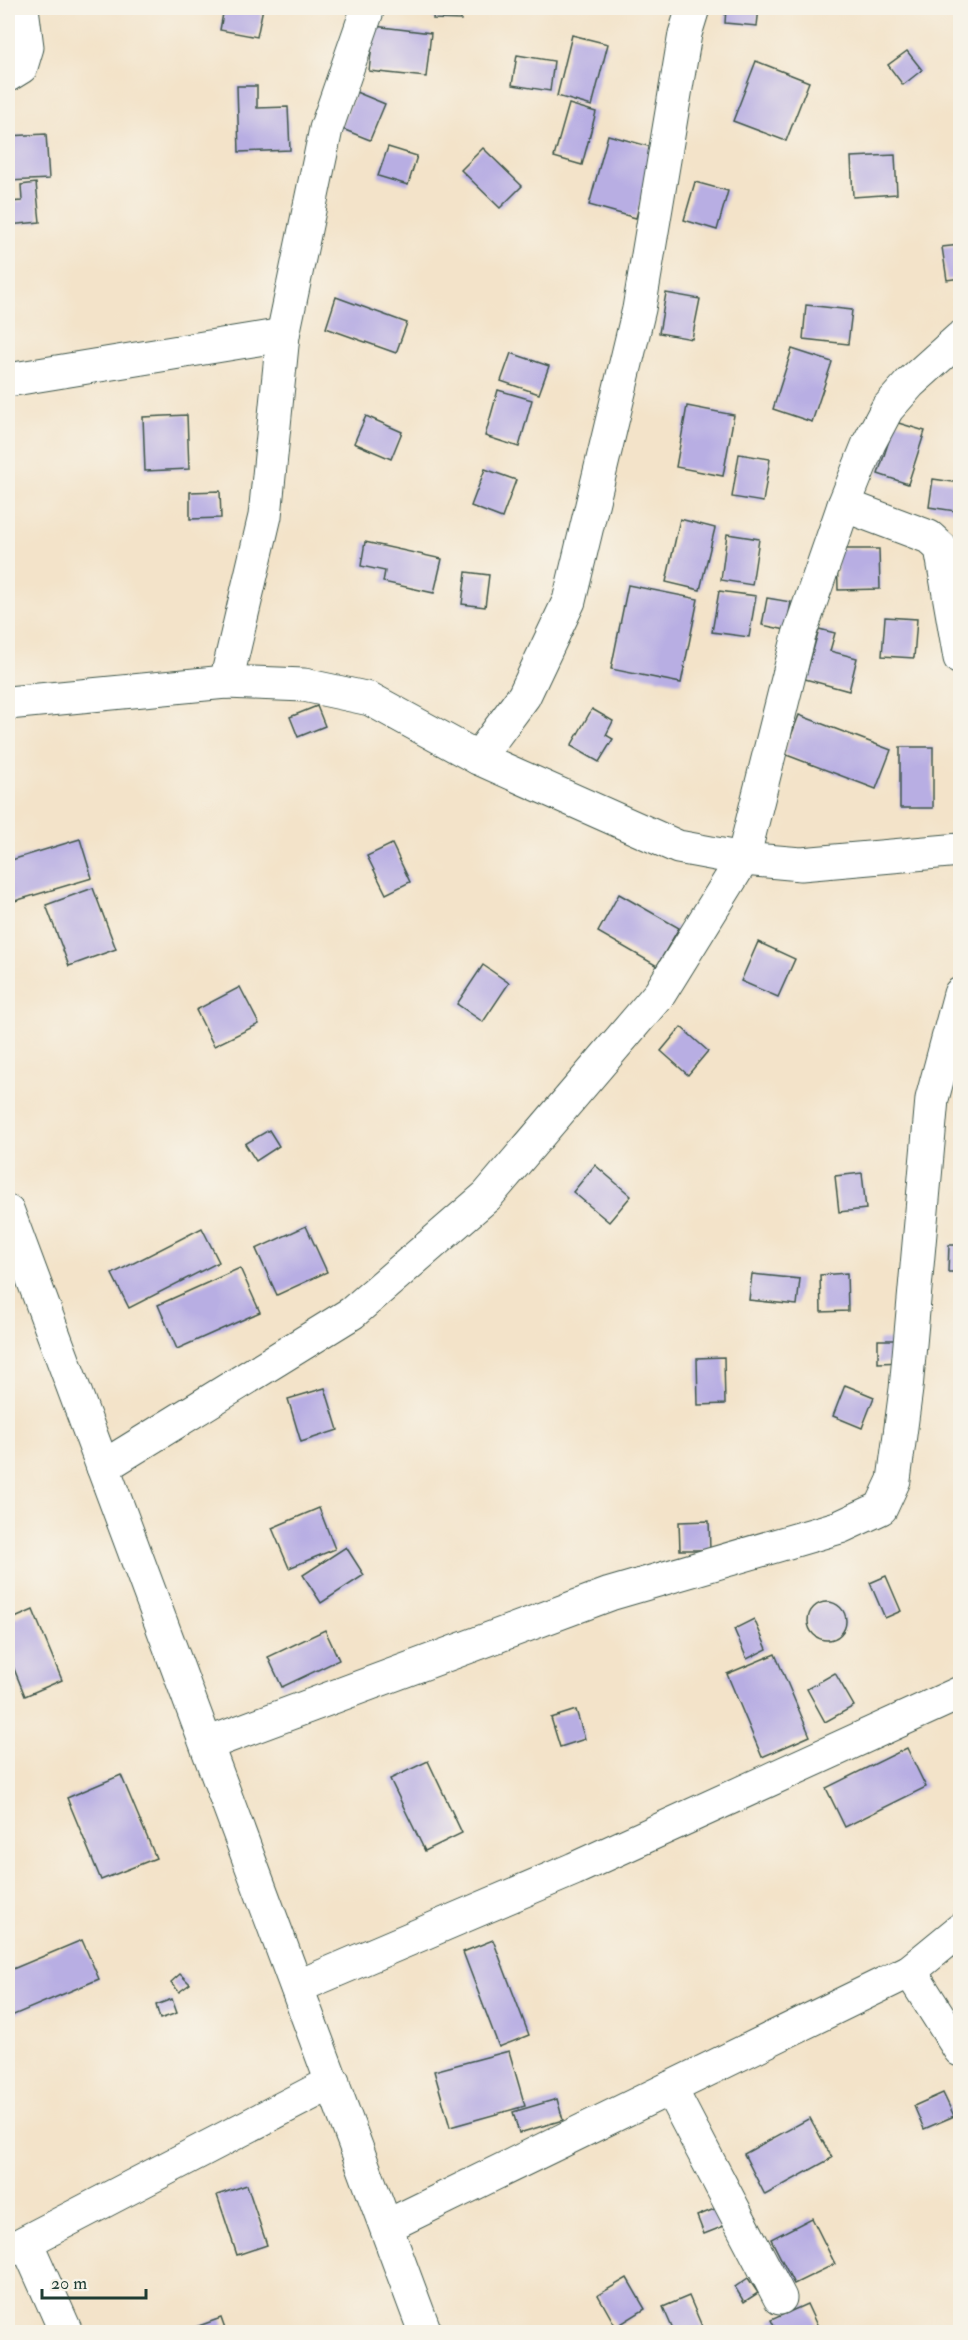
<svg xmlns="http://www.w3.org/2000/svg" width="968" height="2340" viewBox="0 0 968 2340" font-family="'IM FELL Double Pica',serif">
	<rect width="100%" height="100%" fill="#f7f3e8"/>
	<filter id="ink" filterUnits="userSpaceOnUse"><feTurbulence type="fractalNoise" baseFrequency=".0167" numOctaves="2"/><feDisplacementMap in="SourceGraphic" scale="12" xChannelSelector="R" yChannelSelector="G"/><feConvolveMatrix kernelMatrix="1 2 1 2 8 2 1 2 1" color-interpolation-filters="sRGB"/></filter>
	<filter id="wash" filterUnits="userSpaceOnUse"><feTurbulence type="fractalNoise" baseFrequency=".008" numOctaves="4" result="noise"/><feDisplacementMap in="SourceGraphic" scale="24" xChannelSelector="R" yChannelSelector="G"/><feGaussianBlur stdDeviation="1.35" result="paint"/><feColorMatrix in="noise" values="0 0 0 0 0 0 0 0 0 0 0 0 0 0 0 0 0 1.4 0 .05"/><feComposite in="paint" operator="in"/></filter>
	<g filter="url(#wash)">
		<rect width="100%" height="100%" fill="#f3e3c9"/>
		<g id="blocks">
			<g fill="#b8aee3">
				<path d="M 224,8 L 263,8 L 257,37 L 220,30 Z"/>
				<path d="M 434,8 L 462,8 L 461,20 L 433,19 Z"/>
				<path d="M 726,8 L 759,8 L 757,26 L 725,23 Z"/>
				<path d="M 374,26 L 431,33 L 426,77 L 369,71 Z"/>
				<path d="M 572,35 L 608,44 L 592,106 L 557,96 Z"/>
				<path d="M 956,38 L 960,38 L 960,65 L 957,65 Z"/>
				<path d="M 907,51 L 922,70 L 903,85 L 888,65 Z"/>
				<path d="M 517,55 L 554,61 L 550,91 L 512,85 Z"/>
				<path d="M 756,61 L 809,82 L 786,141 L 733,121 Z"/>
				<path d="M 237,86 L 257,86 L 257,108 L 288,107 L 290,150 L 239,152 Z"/>
				<path d="M 356,92 L 385,104 L 370,140 L 340,128 Z"/>
				<path d="M 569,104 L 596,112 L 582,165 L 554,157 Z"/>
				<path d="M 46,134 L 49,179 L 8,181 L 8,136 Z"/>
				<path d="M 608,135 L 655,148 L 636,218 L 589,205 Z"/>
				<path d="M 388,147 L 417,156 L 408,185 L 378,176 Z"/>
				<path d="M 483,148 L 522,186 L 500,208 L 461,170 Z"/>
				<path d="M 895,155 L 897,194 L 853,197 L 851,157 Z"/>
				<path d="M 695,182 L 728,191 L 717,230 L 684,220 Z"/>
				<path d="M 36,183 L 40,222 L 8,225 L 8,202 L 22,201 L 21,185 Z"/>
				<path d="M 960,245 L 960,278 L 947,280 L 942,247 Z"/>
				<path d="M 666,293 L 700,299 L 692,339 L 659,333 Z"/>
				<path d="M 336,297 L 407,323 L 396,353 L 326,328 Z"/>
				<path d="M 806,305 L 852,310 L 848,344 L 803,339 Z"/>
				<path d="M 792,349 L 832,362 L 812,422 L 773,409 Z"/>
				<path d="M 511,353 L 549,366 L 539,394 L 501,381 Z"/>
				<path d="M 498,390 L 532,400 L 519,447 L 485,436 Z"/>
				<path d="M 687,406 L 734,415 L 723,476 L 676,467 Z"/>
				<path d="M 187,415 L 189,469 L 145,471 L 143,417 Z"/>
				<path d="M 366,416 L 402,432 L 391,459 L 354,443 Z"/>
				<path d="M 895,422 L 925,431 L 908,484 L 878,474 Z"/>
				<path d="M 739,454 L 770,459 L 763,502 L 732,497 Z"/>
				<path d="M 485,469 L 516,480 L 502,518 L 471,506 Z"/>
				<path d="M 933,479 L 960,483 L 955,511 L 929,507 Z"/>
				<path d="M 220,491 L 221,518 L 190,519 L 190,492 Z"/>
				<path d="M 680,519 L 715,528 L 700,590 L 666,582 Z"/>
				<path d="M 727,534 L 759,539 L 752,585 L 721,580 Z"/>
				<path d="M 365,542 L 442,559 L 434,593 L 383,582 L 385,571 L 361,566 Z"/>
				<path d="M 837,549 L 879,549 L 880,589 L 838,590 Z"/>
				<path d="M 466,572 L 489,575 L 485,607 L 462,604 Z"/>
				<path d="M 628,585 L 698,599 L 681,683 L 611,669 Z"/>
				<path d="M 719,591 L 756,596 L 749,637 L 712,632 Z"/>
				<path d="M 767,598 L 791,602 L 786,630 L 762,625 Z"/>
				<path d="M 885,617 L 917,619 L 914,658 L 882,656 Z"/>
				<path d="M 819,629 L 835,633 L 830,651 L 857,658 L 849,691 L 805,679 Z"/>
				<path d="M 317,706 L 325,726 L 298,737 L 290,717 Z"/>
				<path d="M 592,709 L 613,721 L 606,735 L 613,739 L 599,762 L 571,746 Z"/>
				<path d="M 799,715 L 891,750 L 876,789 L 784,754 Z"/>
				<rect x="900" y="747" width="33" height="61"/>
				<path d="M 80,839 L 92,878 L 8,903 L 8,861 Z"/>
				<path d="M 392,844 L 410,882 L 386,894 L 367,856 Z"/>
				<path d="M 93,888 L 116,949 L 69,966 L 46,905 Z"/>
				<path d="M 619,894 L 679,928 L 657,966 L 598,932 Z"/>
				<path d="M 758,942 L 795,959 L 778,997 L 741,981 Z"/>
				<path d="M 483,965 L 509,983 L 483,1022 L 457,1004 Z"/>
				<path d="M 240,987 L 259,1024 L 214,1046 L 196,1010 Z"/>
				<path d="M 681,1027 L 708,1051 L 688,1075 L 661,1051 Z"/>
				<path d="M 269,1130 L 279,1146 L 256,1161 L 245,1144 Z"/>
				<path d="M 595,1165 L 631,1196 L 609,1222 L 573,1192 Z"/>
				<path d="M 862,1173 L 866,1209 L 839,1212 L 835,1176 Z"/>
				<path d="M 306,1226 L 327,1272 L 277,1295 L 256,1249 Z"/>
				<path d="M 202,1228 L 219,1262 L 129,1308 L 112,1274 Z"/>
				<path d="M 949,1245 L 960,1245 L 960,1272 L 948,1272 Z"/>
				<path d="M 240,1268 L 260,1312 L 177,1349 L 158,1305 Z"/>
				<path d="M 847,1273 L 848,1311 L 821,1312 L 820,1275 Z"/>
				<path d="M 752,1274 L 800,1279 L 797,1305 L 749,1300 Z"/>
				<path d="M 878,1340 L 904,1340 L 904,1362 L 878,1363 Z"/>
				<path d="M 724,1357 L 725,1404 L 698,1405 L 697,1358 Z"/>
				<path d="M 845,1385 L 874,1397 L 862,1428 L 833,1416 Z"/>
				<path d="M 325,1388 L 338,1430 L 301,1442 L 288,1399 Z"/>
				<path d="M 319,1508 L 335,1549 L 289,1568 L 272,1528 Z"/>
				<path d="M 709,1521 L 710,1550 L 680,1550 L 679,1522 Z"/>
				<path d="M 346,1547 L 364,1575 L 321,1603 L 303,1575 Z"/>
				<path d="M 886,1576 L 901,1611 L 885,1618 L 870,1583 Z"/>
				<circle cx="827" cy="1621" r="19"/>
				<path d="M 33,1610 L 62,1680 L 25,1696 L 8,1654 L 8,1621 Z"/>
				<path d="M 754,1619 L 767,1649 L 747,1659 L 734,1629 Z"/>
				<path d="M 325,1630 L 339,1660 L 282,1687 L 268,1657 Z"/>
				<path d="M 775,1654 L 810,1736 L 762,1757 L 727,1674 Z"/>
				<path d="M 835,1673 L 854,1706 L 825,1722 L 807,1689 Z"/>
				<path d="M 576,1710 L 585,1739 L 560,1747 L 551,1718 Z"/>
				<path d="M 907,1748 L 926,1787 L 845,1827 L 826,1788 Z"/>
				<path d="M 428,1761 L 462,1833 L 425,1851 L 390,1779 Z"/>
				<path d="M 121,1775 L 156,1858 L 101,1880 L 67,1798 Z"/>
				<path d="M 82,1940 L 99,1979 L 9,2017 L 8,1971 Z"/>
				<path d="M 493,1940 L 529,2035 L 499,2047 L 463,1952 Z"/>
				<path d="M 180,1974 L 190,1984 L 179,1992 L 171,1982 Z"/>
				<path d="M 172,1999 L 177,2013 L 160,2019 L 156,2005 Z"/>
				<path d="M 509,2051 L 525,2106 L 450,2127 L 434,2071 Z"/>
				<path d="M 943,2093 L 954,2116 L 924,2129 L 914,2106 Z"/>
				<path d="M 557,2099 L 563,2120 L 519,2133 L 513,2112 Z"/>
				<path d="M 810,2118 L 832,2158 L 765,2195 L 744,2154 Z"/>
				<path d="M 247,2185 L 267,2245 L 237,2255 L 217,2195 Z"/>
				<path d="M 722,2206 L 729,2224 L 704,2234 L 697,2216 Z"/>
				<path d="M 812,2218 L 835,2264 L 794,2284 L 771,2239 Z"/>
				<path d="M 627,2278 L 645,2309 L 616,2327 L 598,2295 Z"/>
				<path d="M 748,2278 L 758,2293 L 744,2302 L 735,2287 Z"/>
				<path d="M 689,2296 L 704,2331 L 674,2332 L 663,2307 Z"/>
				<path d="M 807,2304 L 820,2332 L 777,2332 L 771,2320 Z"/>
				<path d="M 221,2318 L 226,2332 L 182,2332 Z"/>
			</g>
		</g>
	</g>
	<g filter="url(#ink)">
		<use href="#blocks" fill-opacity="0" stroke="#3f564a" stroke-width="1.5"/>
		<g fill="none" stroke-linecap="round" stroke-linejoin="round">
			<g stroke="#3f564a" stroke-width="35">
				<g id="minor">
					<path d="M 8,75 L 21,67 L 27,47 L 22,8"/>
					<path d="M 8,380 L 283,335"/>
					<path d="M 844,505 L 929,537 L 941,548 L 960,658"/>
					<path d="M 226,682 L 265,516 L 283,335 L 326,129 L 368,8"/>
					<path d="M 8,703 L 226,682 L 304,685 L 370,699 L 478,758 L 678,847 L 743,859 L 801,864 L 960,850"/>
					<path d="M 478,758 L 524,696 L 569,601 L 639,309 L 685,34 L 693,8"/>
					<path d="M 8,1212 L 425,2332"/>
					<path d="M 103,1467 L 352,1313 L 487,1196 L 660,993 L 743,859 L 799,635 L 844,505 L 869,443 L 887,409 L 910,383 L 960,338"/>
					<path d="M 207,1744 L 610,1594 L 840,1527 L 881,1508 L 894,1480 L 906,1389 L 932,1099 L 960,994"/>
					<path d="M 910,1971 L 960,2050"/>
					<path d="M 297,1987 L 574,1869 L 960,1693"/>
					<path d="M 670,2088 L 780,2298"/>
					<path d="M 387,2226 L 910,1971 L 960,1930"/>
					<path d="M 26,2242 L 66,2332"/>
					<path d="M 8,2251 L 333,2082"/>
				</g>
			</g>
			<use href="#minor" stroke="#fff" stroke-width="33"/>
		</g>
	</g>
	<rect width="968" height="2340" fill="none" stroke="#f7f3e8" stroke-width="30"/>
	<path d="M42 2289v9h104v-9" fill="none" stroke="#1f3d34" stroke-width="3"/>
	<text x="51" y="2289" font-size="18" fill="#1f3d34" stroke="#f7f3e8" stroke-width="4.5" paint-order="stroke">20 m</text>
</svg>
